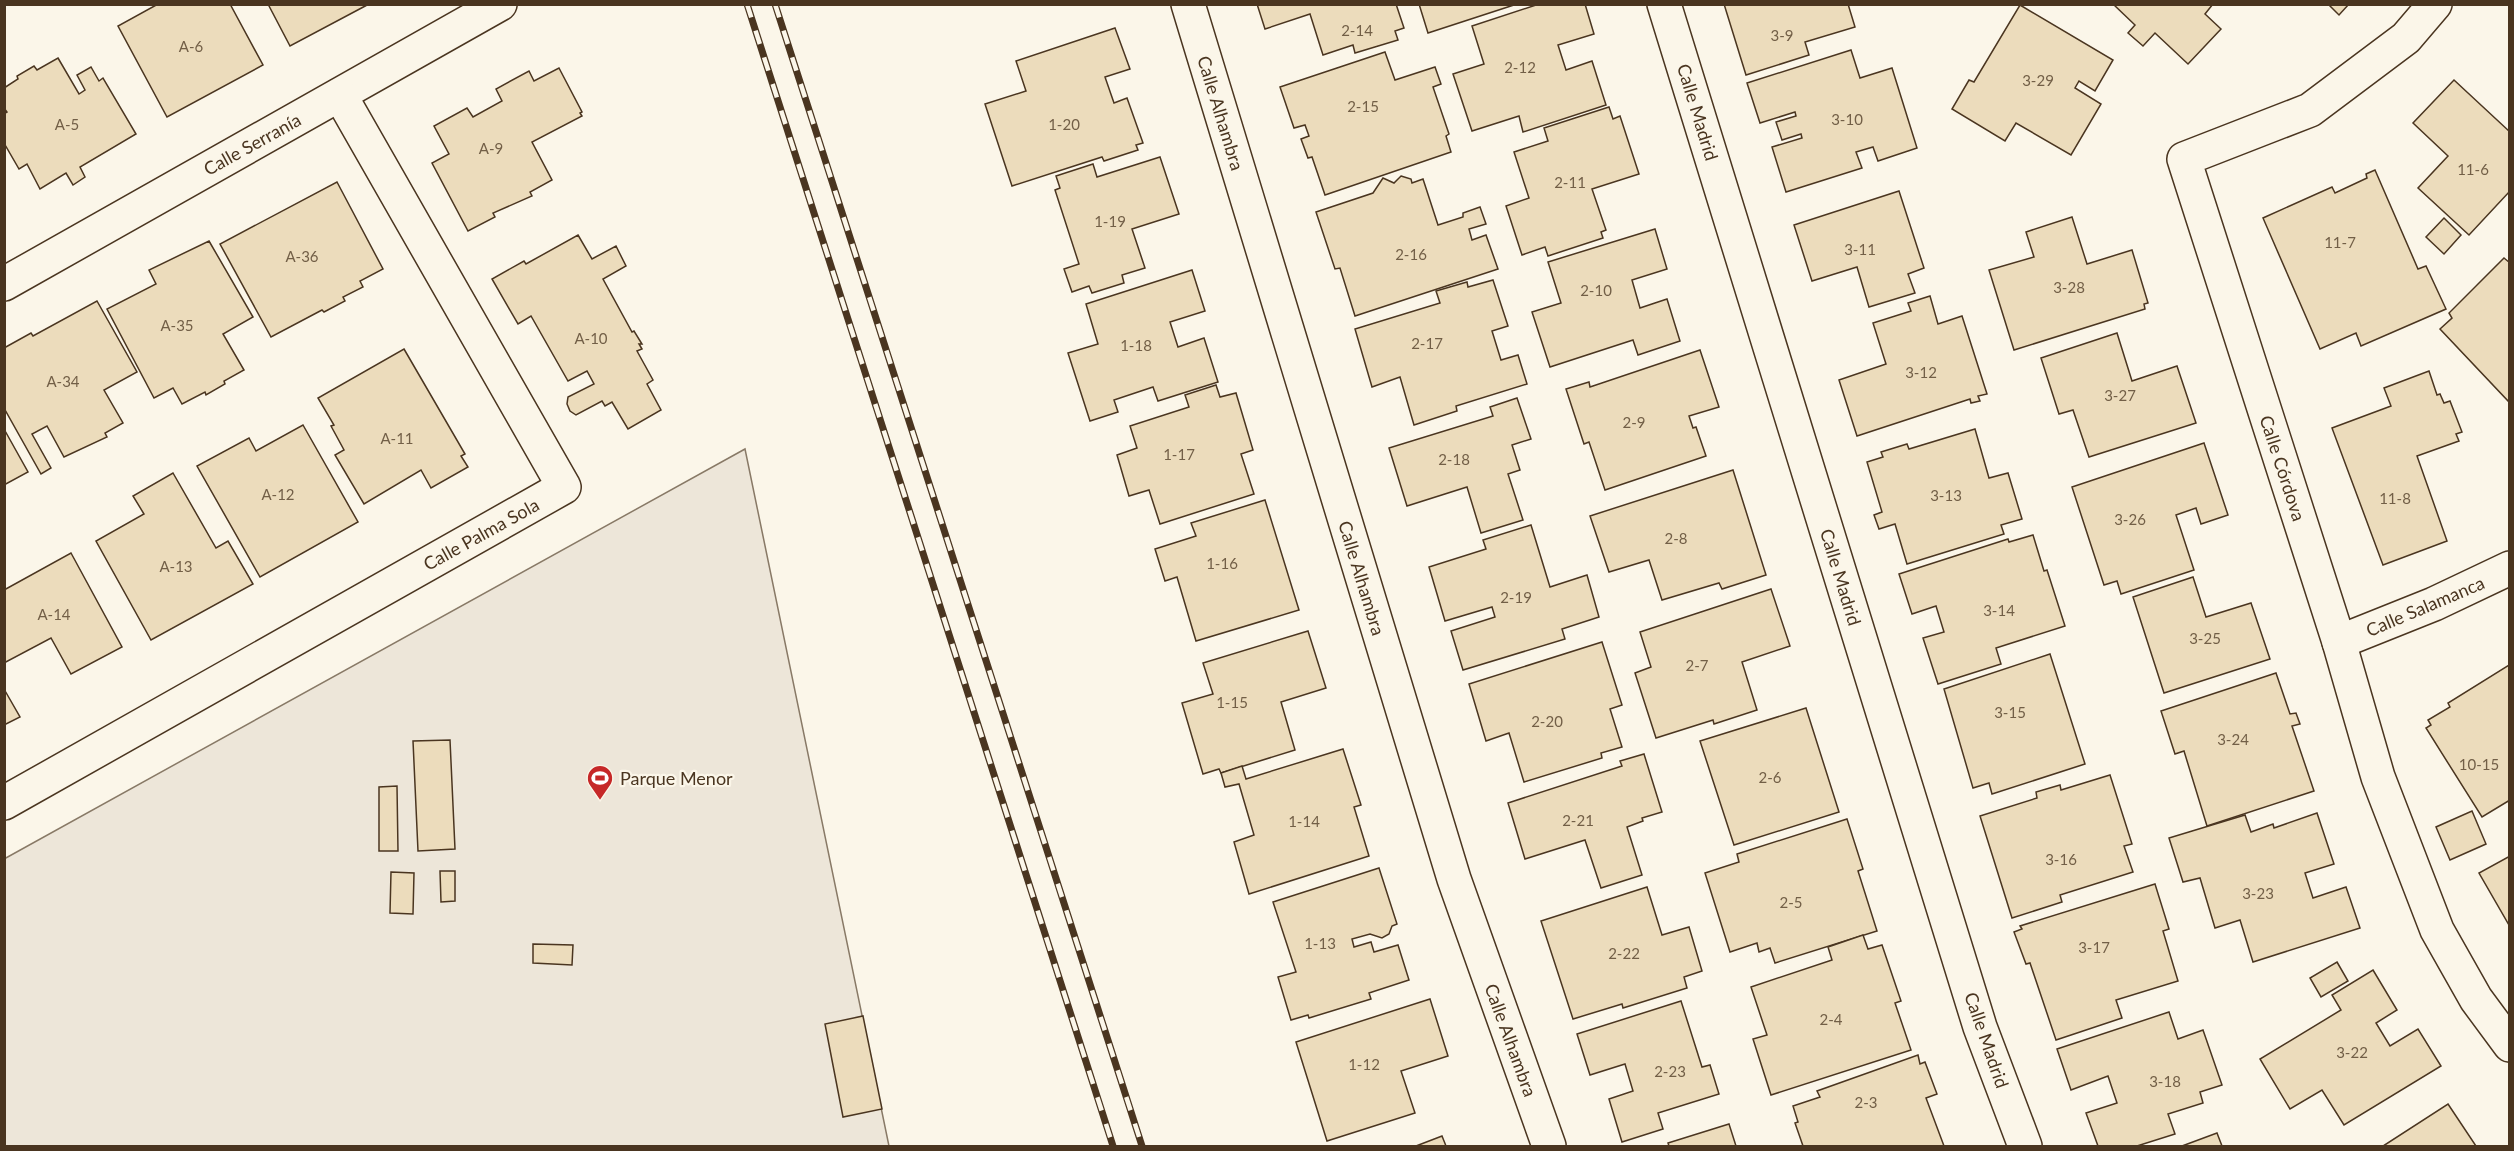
<svg xmlns="http://www.w3.org/2000/svg" width="2514" height="1151" viewBox="0 0 2514 1151" font-family="Lato,sans-serif">
	<rect width="100%" height="100%" fill="#fbf6e9"/>
	<path fill="#ede6d9" stroke="#887966" stroke-width="1.5" d="M 745,449 L 889,1146 L 5,1146 L 4,859 Z"/>
	<g fill="#ecdcbc" stroke="#4a3520" stroke-width="1.5">
		<path d="M 158,4 L 230,4 L 263,65 L 167,117 L 118,26 Z"/>
		<path d="M 268,4 L 369,4 L 290,46 Z"/>
		<path d="M 1257,4 L 1396,4 L 1404,28 L 1395,31 L 1398,40 L 1355,53 L 1353,45 L 1323,55 L 1310,14 L 1265,29 Z"/>
		<path d="M 1419,4 L 1517,4 L 1428,33 Z"/>
		<path d="M 1539,4 L 1585,4 L 1594,34 L 1558,45 L 1566,70 L 1592,61 L 1606,105 L 1523,132 L 1519,116 L 1472,131 L 1453,74 L 1484,64 L 1472,26 Z"/>
		<path d="M 1724,4 L 1848,4 L 1855,27 L 1805,42 L 1809,55 L 1746,75 Z"/>
		<path d="M 2113,4 L 2213,4 L 2205,14 L 2221,29 L 2188,64 L 2155,33 L 2143,46 L 2128,33 L 2135,25 Z"/>
		<path d="M 2328,4 L 2349,4 L 2339,15 Z"/>
		<path d="M 2020,5 L 2113,60 L 2095,91 L 2079,81 L 2075,88 L 2101,104 L 2071,155 L 2016,123 L 2005,141 L 1952,109 L 1969,80 L 1974,82 Z"/>
		<path d="M 1115,28 L 1130,69 L 1105,77 L 1114,103 L 1127,98 L 1143,143 L 1136,145 L 1138,150 L 1104,161 L 1102,157 L 1012,186 L 985,104 L 1026,91 L 1016,61 Z"/>
		<path d="M 1851,50 L 1860,78 L 1892,68 L 1917,148 L 1878,161 L 1873,147 L 1856,152 L 1862,168 L 1786,192 L 1772,147 L 1802,138 L 1801,134 L 1782,140 L 1776,122 L 1796,116 L 1795,112 L 1760,123 L 1747,83 Z"/>
		<path d="M 1385,52 L 1395,80 L 1435,67 L 1441,84 L 1433,87 L 1449,134 L 1446,136 L 1451,152 L 1325,195 L 1312,157 L 1308,158 L 1301,139 L 1309,136 L 1305,125 L 1294,128 L 1280,87 Z"/>
		<path d="M 58,58 L 79,94 L 85,90 L 77,75 L 91,67 L 99,81 L 103,78 L 136,134 L 80,167 L 85,177 L 73,185 L 66,173 L 40,189 L 27,164 L 19,169 L 4,143 L 4,114 L 7,112 L 4,108 L 4,88 L 18,79 L 17,76 L 34,66 L 37,70 Z"/>
		<path d="M 559,68 L 582,112 L 580,113 L 582,116 L 532,142 L 552,180 L 530,192 L 532,196 L 493,213 L 495,217 L 468,231 L 432,163 L 449,154 L 434,126 L 467,108 L 473,117 L 502,101 L 496,89 L 529,71 L 534,81 Z"/>
		<path d="M 2454,80 L 2510,132 L 2510,191 L 2469,235 L 2418,188 L 2448,156 L 2413,123 Z"/>
		<path d="M 1609,107 L 1613,119 L 1620,116 L 1639,174 L 1592,189 L 1606,230 L 1601,232 L 1603,238 L 1548,256 L 1545,247 L 1522,255 L 1506,206 L 1529,198 L 1514,152 L 1548,141 L 1544,128 Z"/>
		<path d="M 1160,157 L 1179,214 L 1132,229 L 1145,268 L 1122,275 L 1124,283 L 1092,293 L 1089,286 L 1072,292 L 1064,269 L 1079,264 L 1055,190 L 1060,188 L 1056,176 L 1093,164 L 1097,177 Z"/>
		<path d="M 2375,170 L 2418,269 L 2426,266 L 2446,309 L 2361,346 L 2356,333 L 2320,349 L 2263,218 L 2332,187 L 2335,193 L 2367,178 L 2366,174 Z"/>
		<path d="M 1401,176 L 1411,179 L 1412,183 L 1423,179 L 1438,225 L 1463,217 L 1463,213 L 1480,207 L 1486,224 L 1469,229 L 1472,240 L 1486,235 L 1498,269 L 1355,316 L 1340,268 L 1335,269 L 1316,212 L 1373,193 L 1383,178 L 1394,183 Z"/>
		<path d="M 337,182 L 383,269 L 360,281 L 363,287 L 343,297 L 345,301 L 324,312 L 322,310 L 271,337 L 220,244 Z"/>
		<path d="M 1899,191 L 1924,268 L 1908,274 L 1915,293 L 1869,307 L 1857,267 L 1812,281 L 1794,225 Z"/>
		<path d="M 2072,217 L 2087,264 L 2132,250 L 2148,303 L 2144,304 L 2145,309 L 2014,350 L 1989,270 L 2034,257 L 2026,232 Z"/>
		<path d="M 2444,218 L 2461,235 L 2444,254 L 2426,237 Z"/>
		<path d="M 1655,229 L 1667,269 L 1632,280 L 1640,308 L 1667,299 L 1680,341 L 1638,355 L 1633,340 L 1550,367 L 1532,312 L 1561,303 L 1548,262 Z"/>
		<path d="M 578,235 L 592,259 L 616,246 L 626,266 L 603,279 L 632,332 L 634,331 L 642,344 L 639,344 L 642,349 L 637,351 L 653,380 L 647,384 L 661,410 L 628,429 L 612,402 L 605,406 L 602,401 L 576,415 L 570,411 L 567,404 L 568,397 L 594,384 L 587,371 L 568,381 L 531,316 L 518,324 L 492,279 L 524,261 L 526,264 Z"/>
		<path d="M 209,241 L 253,317 L 223,334 L 244,370 L 224,381 L 225,384 L 206,395 L 205,392 L 182,404 L 173,388 L 154,398 L 107,309 L 156,284 L 149,270 Z"/>
		<path d="M 2504,258 L 2510,263 L 2510,403 L 2440,329 L 2452,318 L 2449,313 Z"/>
		<path d="M 1192,270 L 1205,311 L 1170,322 L 1178,347 L 1204,338 L 1218,382 L 1158,401 L 1153,387 L 1114,400 L 1118,412 L 1090,421 L 1068,353 L 1098,344 L 1086,304 Z"/>
		<path d="M 1493,280 L 1508,326 L 1492,331 L 1501,360 L 1518,355 L 1527,384 L 1456,406 L 1457,411 L 1414,425 L 1400,377 L 1372,387 L 1355,329 L 1440,303 L 1436,291 L 1467,282 L 1468,287 Z"/>
		<path d="M 1930,296 L 1938,324 L 1962,316 L 1987,394 L 1978,396 L 1980,401 L 1971,403 L 1970,399 L 1857,436 L 1839,380 L 1886,364 L 1873,323 L 1911,311 L 1908,303 Z"/>
		<path d="M 97,301 L 137,372 L 104,390 L 123,423 L 105,433 L 107,437 L 64,457 L 47,426 L 32,434 L 51,468 L 41,474 L 4,408 L 4,348 L 31,333 L 33,336 Z"/>
		<path d="M 2117,333 L 2132,381 L 2177,366 L 2196,423 L 2089,457 L 2073,410 L 2059,414 L 2041,358 Z"/>
		<path d="M 404,349 L 465,454 L 461,456 L 468,467 L 431,488 L 421,470 L 364,504 L 335,455 L 344,450 L 331,426 L 334,425 L 318,398 Z"/>
		<path d="M 1700,350 L 1719,407 L 1689,416 L 1693,428 L 1696,427 L 1706,456 L 1605,490 L 1589,442 L 1584,444 L 1566,389 L 1589,382 L 1590,387 Z"/>
		<path d="M 2429,371 L 2437,395 L 2440,394 L 2444,403 L 2450,401 L 2462,432 L 2456,434 L 2459,441 L 2417,456 L 2447,541 L 2383,565 L 2332,428 L 2391,406 L 2384,388 Z"/>
		<path d="M 1216,385 L 1220,397 L 1236,393 L 1253,450 L 1241,454 L 1254,494 L 1160,524 L 1149,490 L 1129,496 L 1117,455 L 1137,448 L 1130,426 L 1189,407 L 1185,395 Z"/>
		<path d="M 1517,398 L 1531,439 L 1512,445 L 1520,470 L 1508,474 L 1523,520 L 1481,533 L 1467,487 L 1407,506 L 1389,448 L 1493,416 L 1490,407 Z"/>
		<path d="M 303,425 L 358,522 L 260,577 L 197,466 L 249,438 L 256,451 Z"/>
		<path d="M 4,429 L 28,472 L 4,485 Z"/>
		<path d="M 1975,429 L 1989,478 L 2008,473 L 2022,519 L 2001,525 L 2004,534 L 1907,564 L 1895,524 L 1879,529 L 1874,515 L 1882,512 L 1867,462 L 1883,457 L 1881,452 L 1907,444 L 1909,449 Z"/>
		<path d="M 2204,443 L 2228,515 L 2201,524 L 2196,508 L 2176,515 L 2194,570 L 2121,594 L 2117,581 L 2104,585 L 2072,487 Z"/>
		<path d="M 1733,470 L 1766,575 L 1722,589 L 1719,583 L 1662,600 L 1649,560 L 1609,572 L 1590,516 Z"/>
		<path d="M 173,473 L 216,548 L 228,541 L 253,584 L 151,640 L 96,541 L 144,514 L 133,496 Z"/>
		<path d="M 1265,500 L 1299,610 L 1196,641 L 1177,577 L 1165,581 L 1155,549 L 1196,536 L 1191,523 Z"/>
		<path d="M 1531,525 L 1550,587 L 1587,575 L 1599,617 L 1562,629 L 1565,639 L 1463,670 L 1451,631 L 1495,617 L 1492,607 L 1445,621 L 1429,567 L 1486,549 L 1483,540 Z"/>
		<path d="M 2033,535 L 2044,571 L 2047,570 L 2065,626 L 1996,648 L 2001,664 L 1938,684 L 1923,638 L 1944,632 L 1936,606 L 1912,614 L 1899,574 L 2008,539 L 2009,542 Z"/>
		<path d="M 71,553 L 122,647 L 71,674 L 51,638 L 4,663 L 4,590 Z"/>
		<path d="M 2193,577 L 2206,617 L 2251,603 L 2270,659 L 2164,693 L 2133,597 Z"/>
		<path d="M 1771,589 L 1790,646 L 1742,662 L 1757,710 L 1714,724 L 1713,720 L 1656,738 L 1635,673 L 1651,667 L 1640,632 Z"/>
		<path d="M 1308,631 L 1326,688 L 1281,702 L 1295,750 L 1221,773 L 1219,769 L 1203,774 L 1182,703 L 1213,694 L 1203,663 Z"/>
		<path d="M 1602,642 L 1622,705 L 1610,709 L 1622,747 L 1601,753 L 1602,758 L 1524,782 L 1509,733 L 1486,741 L 1469,684 Z"/>
		<path d="M 2050,654 L 2085,764 L 1992,794 L 1989,783 L 1973,788 L 1944,689 Z"/>
		<path d="M 2509,665 L 2510,800 L 2482,817 L 2426,728 L 2431,725 L 2428,720 L 2450,707 L 2448,703 Z"/>
		<path d="M 2276,673 L 2290,714 L 2296,713 L 2300,724 L 2292,726 L 2314,791 L 2207,826 L 2184,751 L 2175,754 L 2161,711 Z"/>
		<path d="M 4,689 L 20,717 L 4,725 Z"/>
		<path d="M 1806,708 L 1839,812 L 1734,845 L 1700,741 Z"/>
		<path d="M 450,740 L 455,849 L 418,851 L 413,741 Z"/>
		<path d="M 1343,749 L 1361,805 L 1354,807 L 1369,856 L 1249,894 L 1234,842 L 1254,835 L 1239,784 L 1225,787 L 1221,773 L 1242,766 L 1246,779 Z"/>
		<path d="M 1644,754 L 1662,812 L 1642,818 L 1643,821 L 1627,827 L 1642,875 L 1601,888 L 1585,840 L 1525,859 L 1508,803 L 1622,766 L 1620,761 Z"/>
		<path d="M 2110,775 L 2132,844 L 2124,846 L 2133,872 L 2060,895 L 2062,902 L 2012,918 L 1980,816 L 2037,798 L 2036,792 L 2060,785 L 2061,790 Z"/>
		<path d="M 397,786 L 398,851 L 379,851 L 379,787 Z"/>
		<path d="M 2472,811 L 2486,844 L 2450,860 L 2436,827 Z"/>
		<path d="M 2317,813 L 2334,864 L 2305,873 L 2313,898 L 2346,887 L 2360,928 L 2253,962 L 2240,920 L 2215,928 L 2200,878 L 2183,882 L 2169,838 L 2245,815 L 2251,832 L 2273,824 L 2274,828 Z"/>
		<path d="M 1847,819 L 1863,869 L 1858,871 L 1877,931 L 1775,963 L 1770,948 L 1759,952 L 1757,943 L 1730,952 L 1705,873 L 1739,862 L 1737,854 Z"/>
		<path d="M 2510,856 L 2510,924 L 2509,925 L 2479,873 Z"/>
		<path d="M 1379,868 L 1397,924 L 1392,926 L 1389,934 L 1382,938 L 1370,934 L 1352,939 L 1354,947 L 1371,942 L 1374,952 L 1398,945 L 1409,980 L 1369,993 L 1371,999 L 1309,1018 L 1308,1015 L 1291,1020 L 1278,977 L 1296,972 L 1273,902 Z"/>
		<path d="M 440,871 L 455,871 L 455,901 L 441,902 Z"/>
		<path d="M 391,872 L 414,873 L 413,914 L 390,913 Z"/>
		<path d="M 2155,884 L 2169,929 L 2163,931 L 2178,981 L 2116,1000 L 2122,1018 L 2056,1040 L 2030,963 L 2026,964 L 2014,932 L 2022,929 L 2020,926 Z"/>
		<path d="M 1647,887 L 1662,935 L 1689,927 L 1702,971 L 1684,977 L 1687,988 L 1623,1008 L 1622,1004 L 1573,1019 L 1541,921 Z"/>
		<path d="M 1863,935 L 1868,949 L 1882,945 L 1901,1001 L 1895,1003 L 1911,1050 L 1771,1095 L 1753,1039 L 1767,1035 L 1751,987 L 1832,960 L 1828,947 Z"/>
		<path d="M 533,944 L 573,945 L 572,965 L 533,963 Z"/>
		<path d="M 2337,962 L 2348,981 L 2321,997 L 2310,978 Z"/>
		<path d="M 2373,970 L 2397,1010 L 2376,1023 L 2390,1046 L 2418,1029 L 2441,1066 L 2344,1125 L 2322,1090 L 2290,1109 L 2260,1059 L 2341,1010 L 2332,995 Z"/>
		<path d="M 1430,999 L 1448,1056 L 1401,1071 L 1415,1113 L 1327,1141 L 1296,1042 Z"/>
		<path d="M 1681,1001 L 1702,1067 L 1710,1065 L 1719,1094 L 1658,1113 L 1663,1129 L 1622,1142 L 1609,1099 L 1633,1091 L 1625,1064 L 1590,1075 L 1577,1034 Z"/>
		<path d="M 2169,1012 L 2178,1039 L 2203,1030 L 2222,1085 L 2200,1092 L 2203,1103 L 2168,1114 L 2175,1134 L 2137,1146 L 2098,1146 L 2086,1113 L 2117,1103 L 2108,1076 L 2071,1090 L 2057,1049 Z"/>
		<path d="M 863,1016 L 882,1109 L 843,1117 L 825,1024 Z"/>
		<path d="M 1918,1055 L 1920,1064 L 1925,1062 L 1937,1094 L 1926,1098 L 1944,1146 L 1803,1146 L 1795,1123 L 1798,1122 L 1793,1106 L 1820,1097 L 1817,1091 Z"/>
		<path d="M 2448,1104 L 2476,1146 L 2383,1146 Z"/>
		<path d="M 1729,1124 L 1736,1146 L 1669,1146 L 1668,1143 Z"/>
		<path d="M 2217,1133 L 2222,1146 L 2182,1146 Z"/>
		<path d="M 1442,1136 L 1446,1146 L 1416,1146 Z"/>
	</g>
	<g fill="none" stroke-linecap="round" stroke-linejoin="round">
		<g stroke="#4a3520" stroke-width="36">
			<g id="minor">
				<path d="M 1188,4 L 1454,879 L 1549,1146"/>
				<path d="M 1664,4 L 1980,1027 L 2025,1146"/>
				<path d="M 2435,4 L 2406,38 L 2310,110 L 2184,159 L 2339,642 L 2378,777 L 2437,930 L 2476,999 L 2510,1045"/>
				<path d="M 4,284 L 500,4"/>
				<path d="M 2339,642 L 2434,604 L 2510,568"/>
				<path d="M 4,803 L 564,487 L 340,95"/>
			</g>
		</g>
		<use href="#minor" stroke="#fbf6e9" stroke-width="33"/>
		<g stroke="#4a3520" stroke-width="7">
			<g id="rail">
				<path d="M 747,4 L 1113,1146"/>
				<path d="M 775,4 L 1142,1146"/>
			</g>
		</g>
		<use href="#rail" stroke="#fbf6e9" stroke-width="4.5" stroke-dasharray="14" stroke-linecap="butt"/>
	</g>
	<defs>
		<g id="stadium-pin" transform="scale(1.35)"><path d="M0 17L-7.5 6A9.5 9.5 0 1 1 7.5 6Z" fill="#c62828" stroke="#fbf6e9"/><path d="M0-5a6.5 5 0 1 0 0 10a6.5 5 0 1 0 0-10ZM-3.5-1.8h7v3.6h-7Z" fill="#fff"/></g>
	</defs>
	<g fill-rule="evenodd">
		<use href="#stadium-pin" x="600" y="778"/>
	</g>
	<g text-anchor="middle" dominant-baseline="central" stroke-width="4.5" stroke-linejoin="round" paint-order="stroke">
		<g font-size="15" fill="#725f47">
			<text x="1357" y="30">2-14</text>
			<text x="1782" y="35">3-9</text>
			<text x="191" y="46">A-6</text>
			<text x="1520" y="67">2-12</text>
			<text x="2038" y="80">3-29</text>
			<text x="1363" y="106">2-15</text>
			<text x="1847" y="119">3-10</text>
			<text x="67" y="124">A-5</text>
			<text x="1064" y="124">1-20</text>
			<text x="491" y="148">A-9</text>
			<text x="2473" y="169">11-6</text>
			<text x="1570" y="182">2-11</text>
			<text x="1110" y="221">1-19</text>
			<text x="2340" y="242">11-7</text>
			<text x="1860" y="249">3-11</text>
			<text x="1411" y="254">2-16</text>
			<text x="302" y="256">A-36</text>
			<text x="2069" y="287">3-28</text>
			<text x="1596" y="290">2-10</text>
			<text x="177" y="325">A-35</text>
			<text x="591" y="338">A-10</text>
			<text x="1427" y="343">2-17</text>
			<text x="1136" y="345">1-18</text>
			<text x="1921" y="372">3-12</text>
			<text x="63" y="381">A-34</text>
			<text x="2120" y="395">3-27</text>
			<text x="1634" y="422">2-9</text>
			<text x="397" y="438">A-11</text>
			<text x="1179" y="454">1-17</text>
			<text x="1454" y="459">2-18</text>
			<text x="278" y="494">A-12</text>
			<text x="1946" y="495">3-13</text>
			<text x="2395" y="498">11-8</text>
			<text x="2130" y="519">3-26</text>
			<text x="1676" y="538">2-8</text>
			<text x="1222" y="563">1-16</text>
			<text x="176" y="566">A-13</text>
			<text x="1516" y="597">2-19</text>
			<text x="1999" y="610">3-14</text>
			<text x="54" y="614">A-14</text>
			<text x="2205" y="638">3-25</text>
			<text x="1697" y="665">2-7</text>
			<text x="1232" y="702">1-15</text>
			<text x="2010" y="712">3-15</text>
			<text x="1547" y="721">2-20</text>
			<text x="2233" y="739">3-24</text>
			<text x="2479" y="764">10-15</text>
			<text x="1770" y="777">2-6</text>
			<text x="1578" y="820">2-21</text>
			<text x="1304" y="821">1-14</text>
			<text x="2061" y="859">3-16</text>
			<text x="2258" y="893">3-23</text>
			<text x="1791" y="902">2-5</text>
			<text x="1320" y="943">1-13</text>
			<text x="2094" y="947">3-17</text>
			<text x="1624" y="953">2-22</text>
			<text x="1831" y="1019">2-4</text>
			<text x="2352" y="1052">3-22</text>
			<text x="1364" y="1064">1-12</text>
			<text x="1670" y="1071">2-23</text>
			<text x="2165" y="1081">3-18</text>
			<text x="1866" y="1102">2-3</text>
		</g>
		<g font-size="18" fill="#4a3520" stroke="#fbf6e9">
			<text transform="translate(1698 112) rotate(73)">Calle Madrid</text>
			<text transform="translate(1221 113) rotate(73)">Calle Alhambra</text>
			<text transform="translate(252 144) rotate(-29)">Calle Serranía</text>
			<text transform="translate(2283 468) rotate(72)">Calle Córdova</text>
			<text transform="translate(481 534) rotate(-29)">Calle Palma Sola</text>
			<text transform="translate(1841 577) rotate(73)">Calle Madrid</text>
			<text transform="translate(1362 578) rotate(73)">Calle Alhambra</text>
			<text transform="translate(2425 606) rotate(-23)">Calle Salamanca</text>
			<text transform="translate(1511 1040) rotate(70)">Calle Alhambra</text>
			<text transform="translate(1987 1040) rotate(71)">Calle Madrid</text>
		</g>
		<g font-size="18" fill="#4a3520" stroke="#fbf6e9" text-anchor="start">
			<text x="620" y="778">Parque Menor</text>
		</g>
	</g>
	<rect width="2514" height="1151" fill="none" stroke="#4a3520" stroke-width="12"/>
</svg>
